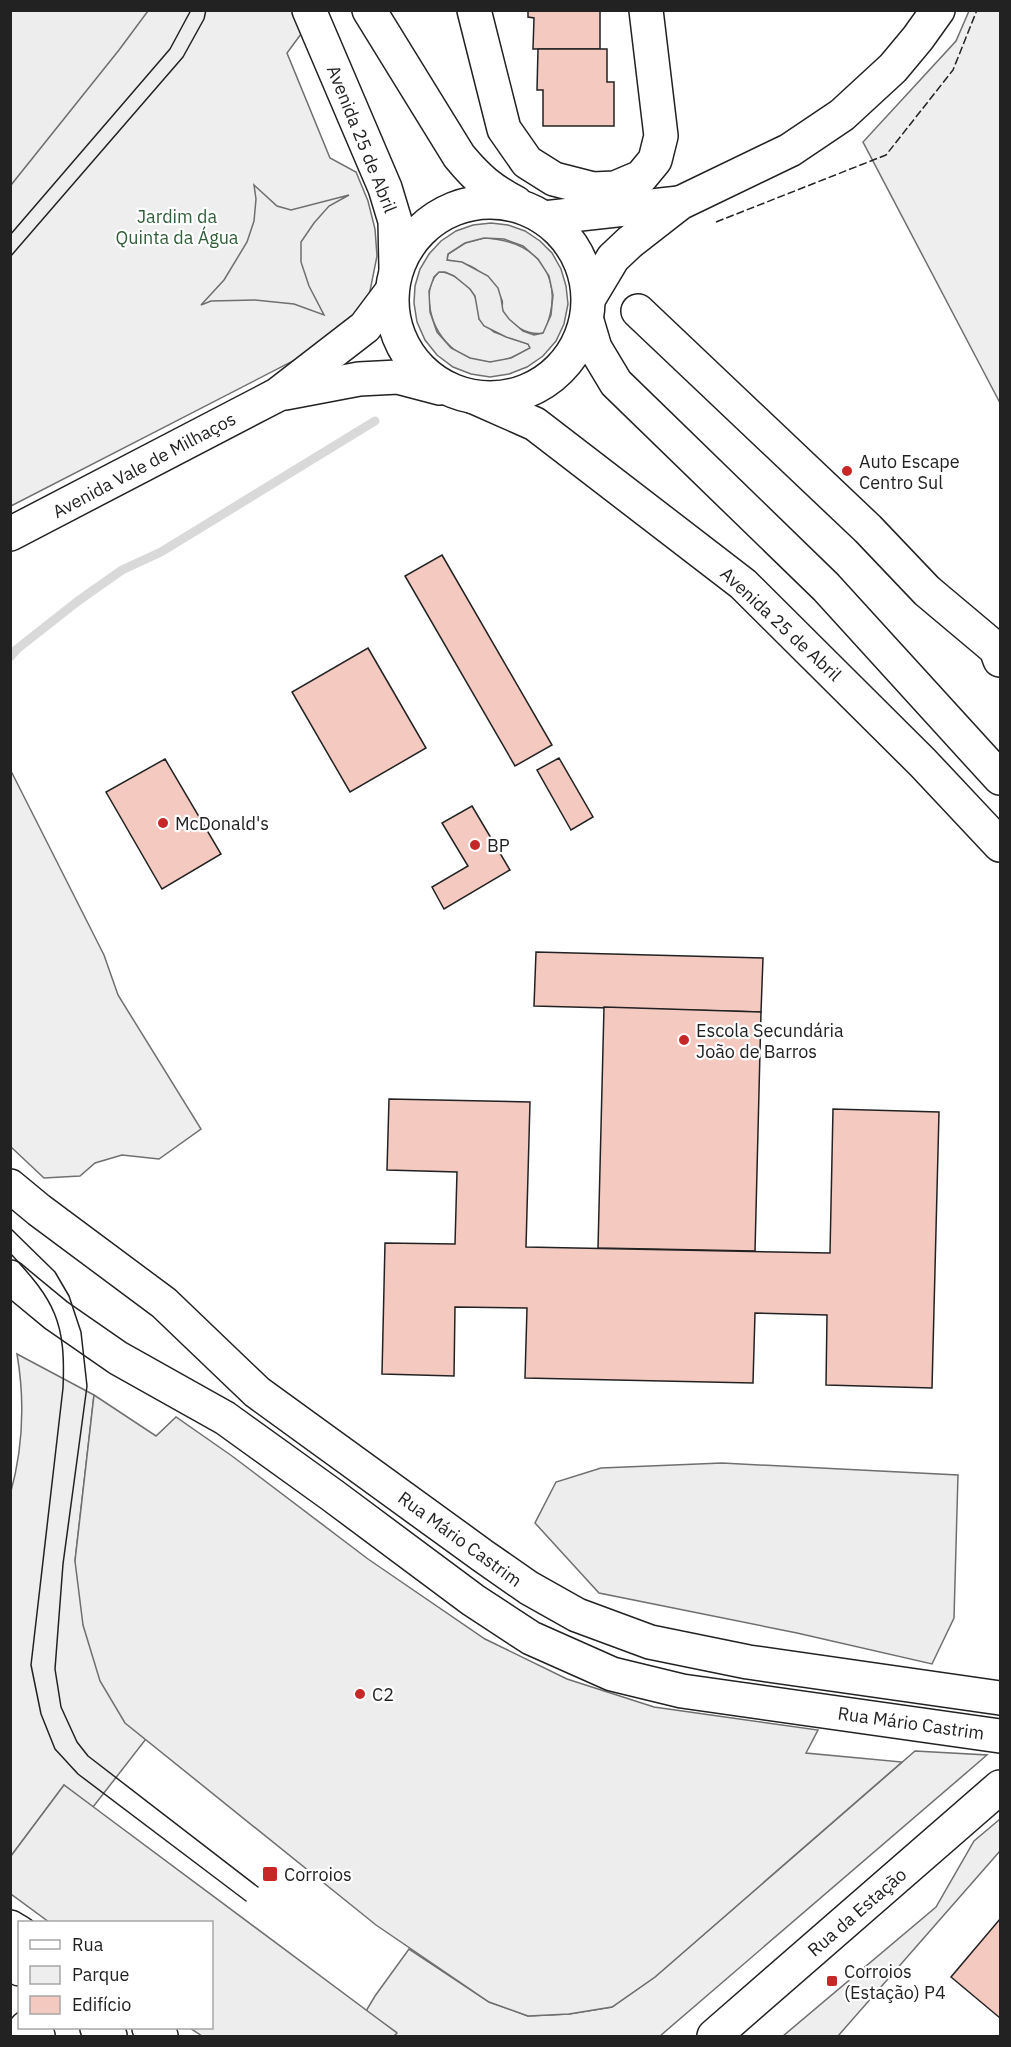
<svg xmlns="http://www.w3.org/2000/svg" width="1011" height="2047" viewBox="0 0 1011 2047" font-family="'IBM Plex Sans',sans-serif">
	<rect width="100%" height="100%" fill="#fff"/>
	<g fill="#eee" stroke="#6f6f6f" stroke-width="1.5">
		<path d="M 11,11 L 293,11 L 301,34 L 287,53 L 330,158 L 356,172 L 368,201 L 375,229 L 377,256 L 368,301 L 324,345 L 11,506 Z"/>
		<path d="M 969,11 L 1000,11 L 1000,403 L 863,142 L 956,41 Z"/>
		<path d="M 484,238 C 542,241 566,281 544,333 C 529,336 507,325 502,309 C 502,306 503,302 502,300 C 500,294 479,271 474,268 C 465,262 456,263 447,260 L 448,254 L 465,243 Z"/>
		<path d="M 439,272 C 453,271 472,287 476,299 C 479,305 479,312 479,319 L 494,332 L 528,344 L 530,348 C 518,355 505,362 490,362 C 454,362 430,331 429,298 C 429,288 432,278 439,272 Z"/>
		<path d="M 11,771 L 104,955 L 118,995 L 201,1129 L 159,1159 L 122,1155 L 95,1163 L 80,1176 L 44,1178 L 11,1147 Z"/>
		<path d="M 17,1354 L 94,1395 L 75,1561 L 146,1739 L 93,1807 L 64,1785 L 11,1856 L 10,1495 C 23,1449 25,1401 17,1354 Z"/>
		<path d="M 915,1751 L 987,1755 L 660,2036 L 394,2036 L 396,2032 L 366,2011 L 375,1996 L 409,1949 L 489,2002 L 528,2016 L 569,2014 L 612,2007 L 655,1977 Z"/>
		<path d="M 1000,1819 L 1000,1851 L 838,2036 L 783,2036 L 936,1907 L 974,1841 Z"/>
	</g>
	<g fill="#ededed" stroke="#6f6f6f" stroke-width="1.5" fill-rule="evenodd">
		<path d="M 11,10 L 148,11 L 119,50 L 11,185 Z"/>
		<path d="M 254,185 L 277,206 L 291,210 L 349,195 L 329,206 L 314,223 L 301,242 L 301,262 L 309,286 L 324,315 L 294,304 L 255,300 L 211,301 L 201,305 L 224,280 L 247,242 L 254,221 L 256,199 Z"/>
		<path d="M 491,223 L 508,225 L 525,231 L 540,241 L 552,253 L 561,269 L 566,286 L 568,304 L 564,324 L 556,341 L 543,356 L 527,367 L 509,374 L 490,377 L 471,374 L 453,367 L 437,355 L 425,340 L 417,322 L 414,303 L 415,286 L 420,269 L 429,254 L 441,241 L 456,231 L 473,225 ZM 484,238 L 504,239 L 523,246 L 538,259 L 549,276 L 553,295 L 551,315 L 543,333 L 534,335 L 523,331 L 509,319 L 503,311 L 501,298 L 498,288 L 488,276 L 462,262 L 447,260 L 448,254 L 465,243 ZM 439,272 L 445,272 L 454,276 L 470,289 L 475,296 L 479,319 L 484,326 L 506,337 L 528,344 L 530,348 L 511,358 L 490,362 L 470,358 L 451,348 L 437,332 L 430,312 L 429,291 L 434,277 Z"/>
		<path d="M 94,1395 L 156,1436 L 176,1417 L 232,1456 L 368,1559 L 485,1639 L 567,1679 L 654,1707 L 818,1730 L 806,1753 L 902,1762 L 655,1977 L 612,2007 L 569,2014 L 528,2016 L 489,2002 L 376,1925 L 125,1723 L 100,1681 L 83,1625 L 75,1561 Z"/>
		<path d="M 722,1463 L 958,1475 L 954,1618 L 932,1664 L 797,1633 L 599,1593 L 535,1523 L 556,1482 L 601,1468 Z"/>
		<path d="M 64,1785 L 397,2033 L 394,2036 L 202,2036 L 190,2028 L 212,2028 L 212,1922 L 49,1922 L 11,1894 L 11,1856 Z"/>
	</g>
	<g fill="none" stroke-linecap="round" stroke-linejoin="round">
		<path stroke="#d9d9d9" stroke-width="9" d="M 10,657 L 17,649 L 78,601 L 122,570 L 161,552 L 375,421"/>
	</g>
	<g fill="#f3c9c0" stroke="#222" stroke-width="1.5">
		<path d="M 528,10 L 600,10 L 600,49 L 533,49 L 534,18 L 528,17 Z"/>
		<path d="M 538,49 L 607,49 L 607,82 L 614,82 L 614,126 L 543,126 L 543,90 L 537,90 Z"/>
		<path d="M 442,555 L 552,745 L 515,766 L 405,576 Z"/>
		<path d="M 368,648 L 426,748 L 350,792 L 292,692 Z"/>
		<path d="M 559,758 L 593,817 L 571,830 L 537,770 Z"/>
		<path d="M 165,759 L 221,854 L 162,889 L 106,792 Z"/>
		<path d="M 472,806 L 510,870 L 444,909 L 432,887 L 468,866 L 442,823 Z"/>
		<path d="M 536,952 L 763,958 L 761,1012 L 534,1006 Z"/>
		<path d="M 604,1007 L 761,1012 L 755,1251 L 598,1248 Z"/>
		<path d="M 389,1099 L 530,1102 L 526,1247 L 830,1253 L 833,1109 L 939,1112 L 932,1388 L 826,1385 L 827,1315 L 755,1313 L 753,1383 L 525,1378 L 527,1308 L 455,1307 L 454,1376 L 382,1374 L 385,1243 L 455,1244 L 457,1172 L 387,1170 Z"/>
		<path d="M 1000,1919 L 1000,2018 L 951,1977 Z"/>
	</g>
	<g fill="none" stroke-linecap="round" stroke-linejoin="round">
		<g stroke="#222" stroke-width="36">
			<g id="minor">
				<path d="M 474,10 L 504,129 L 527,162 L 554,179 L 593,189 L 615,188 L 641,177 L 655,160 L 661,136 L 646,10"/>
				<path d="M 638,311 L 868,529 L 927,591 L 996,649 L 1000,660"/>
				<path d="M 10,1186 L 39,1210 L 164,1303 L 257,1392 L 483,1556 L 529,1588 L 577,1615 L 650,1642 L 748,1662 L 1000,1698"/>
				<path d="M 10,1277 L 56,1315 L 118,1358 L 225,1418 L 332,1495 L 473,1600 L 531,1638 L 612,1674 L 682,1691 L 1000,1736"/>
				<path d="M 10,1927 L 20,1933"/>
				<path d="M 10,1963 L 20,1969"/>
				<path d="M 26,2028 L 38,2036"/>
				<path d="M 97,2028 L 110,2036"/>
				<path d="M 149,2028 L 161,2036"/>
				<path d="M 714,2036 L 1000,1787"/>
			</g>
		</g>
		<g stroke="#222" stroke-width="36">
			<g id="major">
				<path d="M 309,10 L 385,188 L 395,221 L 396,269"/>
				<path d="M 369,10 L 459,156 C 477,178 491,190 516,203"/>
				<circle cx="490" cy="300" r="98"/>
				<path d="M 544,218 L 679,203"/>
				<path d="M 589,298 L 613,258 L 630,242 L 680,203 L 790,150 L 842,115 L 893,68 L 918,38 L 938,10"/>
				<path d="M 587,321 L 595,348 L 616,383 L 826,587 L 1000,778"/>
				<path d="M 285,393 L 359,379 L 398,377 L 440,388"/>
				<path d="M 474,397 L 535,424 L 743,584 L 923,763 L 1000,845"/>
				<path d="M 10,534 L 277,395 L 365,327 L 392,291"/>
			</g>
		</g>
		<use href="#minor" stroke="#fff" stroke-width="33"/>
		<use href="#major" stroke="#fff" stroke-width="33"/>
		<g stroke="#222" stroke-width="1.5">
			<path d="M 10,235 L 170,49 L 191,10"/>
			<path d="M 10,257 L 183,57 L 204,19 L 206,10"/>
			<path d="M 10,1228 L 55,1272 L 69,1296 L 81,1332 L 87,1386 L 63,1564 L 55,1669 L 61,1707 L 77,1742 L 88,1756 L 258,1887"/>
			<path d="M 10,1253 C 55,1301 66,1322 63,1388 L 31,1665 L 41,1714 L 55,1749 L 78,1774 L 246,1901"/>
		</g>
		<path stroke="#222" stroke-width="1.5" stroke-dasharray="8 3" stroke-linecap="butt" d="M 716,222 L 886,155 L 953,70 L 977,10"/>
	</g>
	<g fill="#c62828" stroke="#fff" stroke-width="2">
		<circle cx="847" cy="471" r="6"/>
		<circle cx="163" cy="823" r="6"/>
		<circle cx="475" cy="845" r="6"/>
		<circle cx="684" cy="1040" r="6"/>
		<circle cx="360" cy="1694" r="6"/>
		<rect x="262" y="1866" width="16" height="16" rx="3"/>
		<rect x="826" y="1975" width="12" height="12" rx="3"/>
	</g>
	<g text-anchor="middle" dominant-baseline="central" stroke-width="4.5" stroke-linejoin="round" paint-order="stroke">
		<g font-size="18" fill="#222" stroke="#fff">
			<text transform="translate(362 139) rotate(68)">Avenida 25 de Abril</text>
			<text transform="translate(144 465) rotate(-28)">Avenida Vale de Milhaços</text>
			<text transform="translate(781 624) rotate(43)">Avenida 25 de Abril</text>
			<text transform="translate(460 1539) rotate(36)">Rua Mário Castrim</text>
			<text transform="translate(911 1723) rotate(8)">Rua Mário Castrim</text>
			<text transform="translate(857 1912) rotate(-41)">Rua da Estação</text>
		</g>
		<g font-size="18" fill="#2f5e38" stroke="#fff">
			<text x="177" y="216">Jardim da<tspan x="177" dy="21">Quinta da Água</tspan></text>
		</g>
		<g font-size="18" fill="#222" stroke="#fff" text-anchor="start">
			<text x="859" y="461">Auto Escape<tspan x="859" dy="21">Centro Sul</tspan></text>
			<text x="175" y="823">McDonald's</text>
			<text x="487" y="845">BP</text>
			<text x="696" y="1030">Escola Secundária<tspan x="696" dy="21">João de Barros</tspan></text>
			<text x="372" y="1694">C2</text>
			<text x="284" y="1874">Corroios</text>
			<text x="844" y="1971">Corroios<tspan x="844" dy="21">(Estação) P4</tspan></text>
		</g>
	</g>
	<rect width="1011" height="2047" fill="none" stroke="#222222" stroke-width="24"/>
	<rect x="18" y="1921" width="195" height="108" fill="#ffffff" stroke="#a7a7a7" stroke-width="1.5"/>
	<rect x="30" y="1940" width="30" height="9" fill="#ffffff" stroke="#a7a7a7" stroke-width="1.5"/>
	<text x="72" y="1951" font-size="18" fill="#222222">Rua</text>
	<rect x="30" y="1966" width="30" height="18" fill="#eeeeee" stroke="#a7a7a7" stroke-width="1.5"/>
	<text x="72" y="1981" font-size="18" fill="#222222">Parque</text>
	<rect x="30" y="1996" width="30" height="18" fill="#f3c9c0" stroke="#a7a7a7" stroke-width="1.5"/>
	<text x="72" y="2011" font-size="18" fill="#222222">Edifício</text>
</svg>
